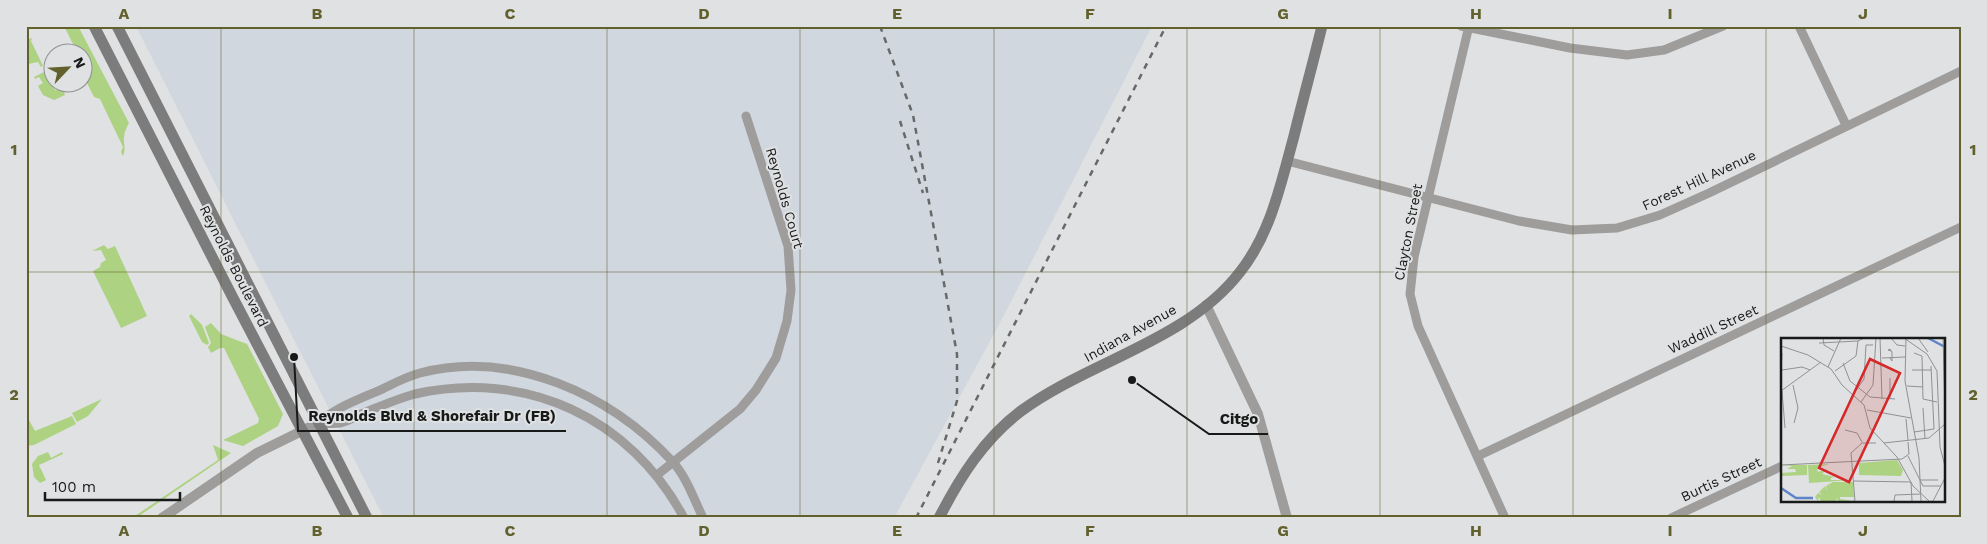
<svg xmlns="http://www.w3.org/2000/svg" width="1987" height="544" viewBox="0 0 1987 544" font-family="'Work Sans',sans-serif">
	<rect width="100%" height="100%" fill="#dfe1e2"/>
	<path fill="#d0d7df" d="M 136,26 L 1152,26 L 1002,319 L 894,518 L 384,518 Z"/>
	<g fill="#add282">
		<path d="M 64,26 L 78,26 L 129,123 C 119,140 128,146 123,156 L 121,152 L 123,147 L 100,99 L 94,97 L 85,79 L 88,74 L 83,64 L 82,52 L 77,52 Z"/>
		<path d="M 32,38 L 31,41 L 43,66 L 41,67 L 38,62 L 28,64 L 26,62 L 26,40 Z"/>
		<path d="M 46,71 L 55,90 L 62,89 L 65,95 L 54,100 L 43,95 L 38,86 L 43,83 L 39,77 L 35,79 L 34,77 Z"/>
		<path d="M 104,245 L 108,249 L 115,246 L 147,316 L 121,328 L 93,271 L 100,267 L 101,263 L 106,260 L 101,250 L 92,251 Z"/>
		<path d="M 191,314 L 202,325 L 209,343 L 207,345 L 202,342 L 189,316 Z"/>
		<path d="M 211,323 L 221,334 L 247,344 L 283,414 L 278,426 L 243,446 L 223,440 L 258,423 L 259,419 L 224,348 L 220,348 L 211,353 L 208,347 L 211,343 L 205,327 Z"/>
		<path d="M 102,399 L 88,416 L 77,422 L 72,413 Z"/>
		<path d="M 72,416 L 76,424 L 34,445 L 26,446 L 26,421 L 29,420 L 35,431 Z"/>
		<path d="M 213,445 L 231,453 L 136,518 L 132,518 L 218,460 Z"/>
		<path d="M 48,452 L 51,458 L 62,452 L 63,454 L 39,465 L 46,480 L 40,483 L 34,477 L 32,464 L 38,456 Z"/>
	</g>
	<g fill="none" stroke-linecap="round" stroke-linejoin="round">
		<g stroke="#9e9d9c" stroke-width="9">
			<path d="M 1461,26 L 1570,48 L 1627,55 L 1664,50 L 1723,26"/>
			<path d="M 1469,26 L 1414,257 L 1410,294 L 1418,326 L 1505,518"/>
			<path d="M 1799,26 L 1846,125"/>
			<path d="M 1287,161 L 1519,221 L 1572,230 L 1617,228 L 1660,215 L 1709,193 L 1961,71"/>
			<path d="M 318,423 C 336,408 356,400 378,391 C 391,385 405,377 420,373 C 512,349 610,394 672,461 C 686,476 694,499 703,518"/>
			<path d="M 318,423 C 325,423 333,424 340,423 C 347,422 355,417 361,414 C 379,407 396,399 415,394 C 526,369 631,418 684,518"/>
			<path d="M 1478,456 L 1961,227"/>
			<path d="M 657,475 L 740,409 L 756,390 L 776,358 L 787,321 L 791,290 L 788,246 L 746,116"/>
			<path d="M 1671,518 L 1782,466"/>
		</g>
		<g stroke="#9e9d9c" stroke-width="10">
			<path d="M 1206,305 L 1258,414 L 1287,518"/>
			<path d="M 162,518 L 257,453 L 318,423"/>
		</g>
		<g stroke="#7d7c7c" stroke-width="11">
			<path d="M 94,26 L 232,296 L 348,518"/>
			<path d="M 117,26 L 367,518"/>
			<path d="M 939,518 C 960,477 984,439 1021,411 C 1089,361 1187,341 1240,272 C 1271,233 1281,183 1294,136 C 1303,99 1313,63 1322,26"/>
		</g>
		<g stroke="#676969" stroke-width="2.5" stroke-dasharray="6 6" stroke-linecap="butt">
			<path d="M 880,26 L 913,115 L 957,354 L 957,401 L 938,463"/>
			<path d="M 900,121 L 923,193"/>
			<path d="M 916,518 L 1166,26"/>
		</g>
	</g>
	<path fill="none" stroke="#62612e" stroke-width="1" stroke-opacity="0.55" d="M 221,26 L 221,518M 414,26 L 414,518M 607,26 L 607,518M 800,26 L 800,518M 994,26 L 994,518M 1187,26 L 1187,518M 1380,26 L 1380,518M 1573,26 L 1573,518M 1766,26 L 1766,518M 26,272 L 1961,272"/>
	<g text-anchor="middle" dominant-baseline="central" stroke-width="4" stroke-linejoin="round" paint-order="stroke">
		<g font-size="14" fill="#181919" stroke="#dfe1e2">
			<text transform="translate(1699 180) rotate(-25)">Forest Hill Avenue</text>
			<text transform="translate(785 198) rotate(74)">Reynolds Court</text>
			<text transform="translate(1408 232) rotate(-79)">Clayton Street</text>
			<text transform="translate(234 266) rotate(63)">Reynolds Boulevard</text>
			<text transform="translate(1713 329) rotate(-25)">Waddill Street</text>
			<text transform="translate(1130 333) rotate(-29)">Indiana Avenue</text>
			<text transform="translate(1721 479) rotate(-25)">Burtis Street</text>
		</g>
	</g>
	<g transform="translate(1781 338)">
		<rect width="164" height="164" fill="#dfe1e2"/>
		<path d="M 116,122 L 122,132 L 120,138 L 78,137 L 78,125 ZM 48,126 L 36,130 L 37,134 L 46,131 L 41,136 L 54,139 L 50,140 L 50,142 L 71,142 L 28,145 L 27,127 ZM 0,127 L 26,127 L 26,143 L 26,137 L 0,138 L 0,135 L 15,134 L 14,131 L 6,131 L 11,128 ZM 52,144 L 72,144 L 73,159 L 59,159 L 59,161 L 72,163 L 73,160 L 73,163 L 57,163 L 56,160 L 55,163 L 40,163 L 38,159 L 37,163 L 34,159 L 37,155 L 42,157 L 38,154 L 44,148 L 46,153 L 45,148 Z" fill="#add282"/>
		<path fill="none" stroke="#6083c9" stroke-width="2.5" d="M 147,0 L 164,9M 0,150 L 15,160 L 32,160"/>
		<path fill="none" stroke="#8f9192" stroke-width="1" d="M 42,0 L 43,7 L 53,13M 99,0 L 101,61M 110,0 L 116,7 L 124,8M 123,0 L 146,16 L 156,33 L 159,109 L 164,128M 125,0 L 124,43 L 138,120 L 140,163M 137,0 L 147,14M 162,0 L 164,71M 38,5 L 77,3 L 83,0M 0,8 L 27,17 L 50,31 L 61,47 L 83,67 L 89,90 L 116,119 L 132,148 L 148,163M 133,15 L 141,18 L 142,61 L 156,64M 101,20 L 124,19M 109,20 L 111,23 L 111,14 L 109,11 L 107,12 L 110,13M 62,25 L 69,43 L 89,59 L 114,61M 47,29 L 60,0M 1,32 L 21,29 L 29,32M 131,32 L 150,32M 54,33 L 75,18 L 77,3M 0,35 L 1,15M 109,40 L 109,61M 12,47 L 17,70 L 13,85M 126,48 L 142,49M 0,53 L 40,24M 1,53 L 4,90M 72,57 L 83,41 L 85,7 L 92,7M 80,64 L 92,47 L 95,0M 142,70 L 144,101M 86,72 L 130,80M 125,81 L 127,102M 64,92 L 76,95 L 81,104M 133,94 L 153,91 L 150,28M 103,105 L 148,100 L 164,86M 127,118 L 142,148 L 160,148M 0,127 L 121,121 L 128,116 L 127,104M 139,142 L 157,142M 72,143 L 130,144 L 131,163M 74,163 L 70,115 L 81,105 L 95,105M 113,163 L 114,157 L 139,156M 152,163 L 164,140"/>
		<path fill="#d62828" fill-opacity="0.15" stroke="#d62828" stroke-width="2.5" d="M 89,21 L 119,35 L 68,144 L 38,130 Z"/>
		<rect width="164" height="164" fill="none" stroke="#181919" stroke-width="2.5"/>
	</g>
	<path fill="none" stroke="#181919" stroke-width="2" d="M294 357L298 431H566M1132 380L1209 434H1268"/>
	<g fill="#181919" stroke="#dfe1e2" stroke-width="2">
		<circle cx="294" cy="357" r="5"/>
		<circle cx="1132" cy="380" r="5"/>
	</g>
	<g font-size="15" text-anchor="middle" font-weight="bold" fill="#181919" stroke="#dfe1e2" stroke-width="4" stroke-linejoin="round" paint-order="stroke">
		<text x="432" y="421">Reynolds Blvd &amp; Shorefair Dr (FB)</text>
		<text x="1239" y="424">Citgo</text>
	</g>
	<rect width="1987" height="544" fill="none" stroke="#dfe1e2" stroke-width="55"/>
	<g transform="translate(68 68) rotate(65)"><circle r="24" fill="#dfe1e2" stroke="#8f9192"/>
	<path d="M0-4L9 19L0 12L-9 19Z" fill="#62612e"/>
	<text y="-8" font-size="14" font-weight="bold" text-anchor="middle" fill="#181919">N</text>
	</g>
	<path d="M45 492v8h135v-8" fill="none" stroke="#181919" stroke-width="2.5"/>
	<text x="52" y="492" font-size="15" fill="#181919" stroke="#dfe1e2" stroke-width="4" paint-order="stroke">100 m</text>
	<rect x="28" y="28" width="1932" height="488" fill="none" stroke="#62612e" stroke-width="2"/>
	<g font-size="16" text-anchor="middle" font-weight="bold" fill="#62612e">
		<text x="124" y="19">A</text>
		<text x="317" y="19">B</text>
		<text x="510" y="19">C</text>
		<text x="704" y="19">D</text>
		<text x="897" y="19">E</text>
		<text x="1090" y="19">F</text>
		<text x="1283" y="19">G</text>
		<text x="1476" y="19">H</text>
		<text x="1670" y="19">I</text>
		<text x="1863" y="19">J</text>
		<text x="14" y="155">1</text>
		<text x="1973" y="155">1</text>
		<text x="14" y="400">2</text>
		<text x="1973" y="400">2</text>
		<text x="124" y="536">A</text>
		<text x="317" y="536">B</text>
		<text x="510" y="536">C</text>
		<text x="704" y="536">D</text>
		<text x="897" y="536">E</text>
		<text x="1090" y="536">F</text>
		<text x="1283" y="536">G</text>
		<text x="1476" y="536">H</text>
		<text x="1670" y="536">I</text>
		<text x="1863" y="536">J</text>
	</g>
</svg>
